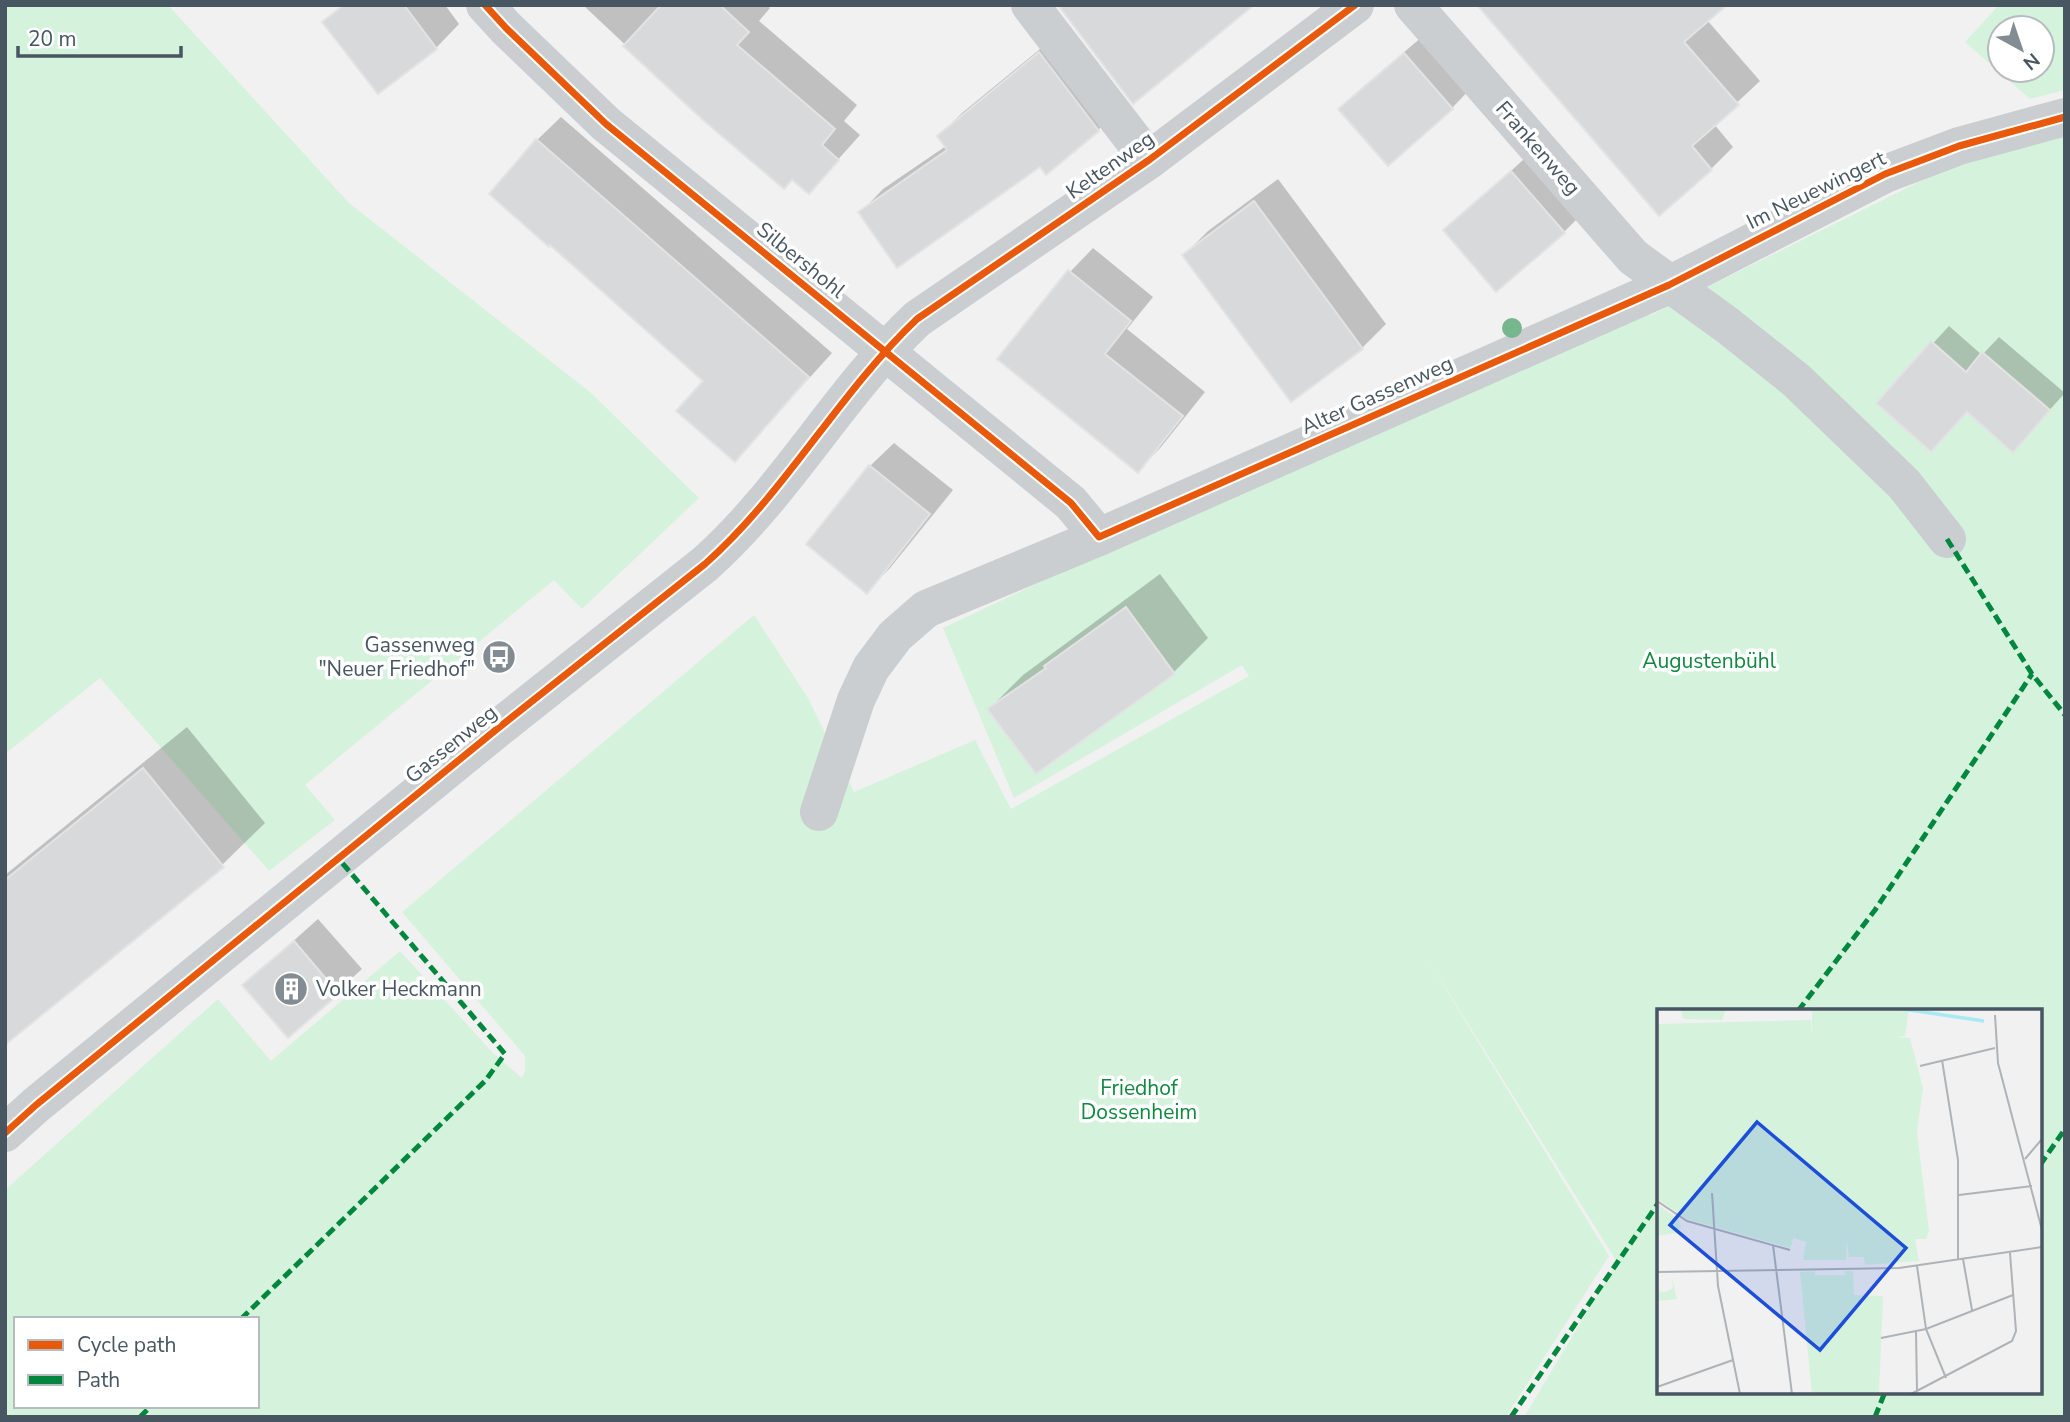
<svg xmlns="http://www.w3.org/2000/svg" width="2070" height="1422" viewBox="0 0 2070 1422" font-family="'Nunito Sans',sans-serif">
	<rect width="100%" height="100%" fill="#f2f1f1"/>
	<g fill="#d5f2dd" fill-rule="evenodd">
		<path d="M 5,5 L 168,5 L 349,203 L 590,392 L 699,498 L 582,609 L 554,580 L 305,785 L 335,820 L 269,871 L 100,678 L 5,754 Z"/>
		<path d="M 1999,5 L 2065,5 L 2065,90 L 2030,99 L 1965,42 ZM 2000,28 L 2042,28 L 2042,70 L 2000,70 Z"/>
		<path d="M 2065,135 L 2065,1417 L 1524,1417 L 1617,1262 L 1425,955 L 1609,1256 L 1506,1417 L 5,1417 L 5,1190 L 218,999 L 271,1061 L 400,951 L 494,1054 L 522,1078 L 525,1071 L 525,1056 L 402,912 L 754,615 L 808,698 L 854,792 L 975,740 L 1011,809 L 1249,676 L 1242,665 L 1014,798 L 943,628 L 1669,285 L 1649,316 L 1975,154 ZM 1659,1011 L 2040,1011 L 2040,1392 L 1659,1392 ZM 16,1319 L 257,1319 L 257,1406 L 16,1406 Z"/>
	</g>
	<g fill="#0003">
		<path d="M 342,5 L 445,5 L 459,24 L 436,48 L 378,92 L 325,22 Z"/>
		<path d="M 583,5 L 767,5 L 770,8 L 759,21 L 857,105 L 844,121 L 860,135 L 809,192 L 792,178 L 703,118 Z"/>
		<path d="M 1480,5 L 1707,20 L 1760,81 L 1714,124 L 1733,147 L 1711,169 Z"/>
		<path d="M 1062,31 L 1121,108 L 1098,130 L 1041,165 L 861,212 L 883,189 L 946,146 L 939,136 L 962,113 Z"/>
		<path d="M 1429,31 L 1475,84 L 1452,108 L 1341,109 L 1364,86 Z"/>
		<path d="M 561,117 L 832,353 L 735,460 L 705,380 L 537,140 Z"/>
		<path d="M 1535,149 L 1587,209 L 1564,232 L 1445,231 Z"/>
		<path d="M 1278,179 L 1386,324 L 1362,348 L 1292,400 L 1184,255 L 1208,231 Z"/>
		<path d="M 1093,248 L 1153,297 L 1127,329 L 1205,392 L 1161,447 L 1138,471 L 1070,272 Z"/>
		<path d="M 1949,326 L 1982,355 L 1999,337 L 2065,393 L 2013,450 L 1967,411 L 1878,403 Z"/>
		<path d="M 894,443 L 953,490 L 890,568 L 866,592 L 870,466 Z"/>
		<path d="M 1160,574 L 1208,638 L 1174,672 L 989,709 L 1023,675 Z"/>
		<path d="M 187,727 L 265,823 L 222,865 L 5,1017 L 5,875 Z"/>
		<path d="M 318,919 L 362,969 L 288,1036 L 244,985 Z"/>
	</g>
	<g fill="#d8d9da" stroke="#e3e3e4" stroke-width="2">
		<path d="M 344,5 L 404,5 L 437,49 L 378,94 L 322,22 Z"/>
		<path d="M 661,5 L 720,5 L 749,32 L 737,45 L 835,129 L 822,145 L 839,160 L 809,194 L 792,180 L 784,189 L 703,120 L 623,46 Z"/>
		<path d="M 1058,5 L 1254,5 L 1133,104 Z"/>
		<path d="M 1477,5 L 1727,5 L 1684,42 L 1739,105 L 1692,146 L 1712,170 L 1659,216 Z"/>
		<path d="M 1039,52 L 1099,131 L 1046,175 L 1040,167 L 897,268 L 858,212 L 947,150 L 937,136 Z"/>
		<path d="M 1404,53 L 1453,109 L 1388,166 L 1338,109 Z"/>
		<path d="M 536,139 L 809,377 L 735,462 L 676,411 L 703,381 L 550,245 L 549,247 L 489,194 Z"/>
		<path d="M 1511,171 L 1565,233 L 1496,292 L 1443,230 Z"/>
		<path d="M 1254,201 L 1363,349 L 1291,402 L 1182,255 Z"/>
		<path d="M 1068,270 L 1131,321 L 1105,354 L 1183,416 L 1138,473 L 997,359 Z"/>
		<path d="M 1931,341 L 1966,372 L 1982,352 L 2050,410 L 2013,453 L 1967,412 L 1931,452 L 1876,403 Z"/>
		<path d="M 869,465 L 930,514 L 867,594 L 806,544 Z"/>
		<path d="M 1126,607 L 1175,674 L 1036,774 L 987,709 L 1046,668 L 1044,666 Z"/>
		<path d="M 143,768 L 224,867 L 5,1045 L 5,880 Z"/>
		<path d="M 294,941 L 339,994 L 288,1038 L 242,985 Z"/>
	</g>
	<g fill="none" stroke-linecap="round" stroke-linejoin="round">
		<g stroke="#caced1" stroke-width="38">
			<path d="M 485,5 L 506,28 L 606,124 L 1071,503 L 1099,537"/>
			<path d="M 1030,5 L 1149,160"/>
			<path d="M 1413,5 L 1633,257 L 1727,325 L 1796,380 L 1904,484 L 1947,539"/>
			<path d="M 819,812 L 856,700 L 871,668 L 895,636 L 926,609 L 1099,537 L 1669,285 L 1885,174 L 1959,146 L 2065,117"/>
			<path d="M 5,1133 L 36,1105 L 497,729 L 705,564 C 786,492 838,394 917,319 L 1149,160 L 1355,5"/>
		</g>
		<g stroke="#00873e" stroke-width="5" stroke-dasharray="10 5" stroke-linecap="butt">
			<path d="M 1947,539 L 2032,674 L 2065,715"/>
			<path d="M 1798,1011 L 1875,910 L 2032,674"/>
			<path d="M 2040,1165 L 2065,1129"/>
			<path d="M 241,1319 L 485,1081 L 505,1054 L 338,858"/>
			<path d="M 140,1417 L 151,1406"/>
			<path d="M 1511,1417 L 1659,1202"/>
			<path d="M 1875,1417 L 1885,1392"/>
		</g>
		<g stroke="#fff" stroke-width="11">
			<g id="cycleway">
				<path d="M 485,5 L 506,28 L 606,124 L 1071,503 L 1099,537 L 1669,285 L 1885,174 L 1959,146 L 2065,117"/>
				<path d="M 5,1133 L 36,1105 L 497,729 L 705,564 C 786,492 838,394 917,319 L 1149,160 L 1355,5"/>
			</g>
		</g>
		<use href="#cycleway" stroke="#e8590c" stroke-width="7"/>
	</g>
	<circle fill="#76b790" cx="1512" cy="328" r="10"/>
	<defs>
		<g id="bus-disc" transform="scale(1.75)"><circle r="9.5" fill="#838c93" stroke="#fff"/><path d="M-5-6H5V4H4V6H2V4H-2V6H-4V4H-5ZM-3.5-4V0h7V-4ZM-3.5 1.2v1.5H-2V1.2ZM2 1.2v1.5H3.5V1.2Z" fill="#fff"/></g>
		<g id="building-disc" transform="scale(1.75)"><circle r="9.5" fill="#838c93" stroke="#fff"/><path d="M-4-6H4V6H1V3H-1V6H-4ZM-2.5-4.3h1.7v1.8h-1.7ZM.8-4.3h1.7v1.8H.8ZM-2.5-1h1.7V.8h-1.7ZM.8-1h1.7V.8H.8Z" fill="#fff"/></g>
	</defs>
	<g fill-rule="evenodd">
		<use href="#bus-disc" x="499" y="657"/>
		<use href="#building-disc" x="291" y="989"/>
	</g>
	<g text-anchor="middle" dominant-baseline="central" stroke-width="7" stroke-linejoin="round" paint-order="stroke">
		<g font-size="21" fill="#475660" stroke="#fff">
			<text transform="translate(1538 148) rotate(49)">Frankenweg</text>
			<text transform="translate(1110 165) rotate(-35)">Keltenweg</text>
			<text transform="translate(1816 190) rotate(-26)">Im Neuewingert</text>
			<text transform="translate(801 260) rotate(39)">Silbershohl</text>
			<text transform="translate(1377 395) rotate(-24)">Alter Gassenweg</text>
			<text transform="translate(451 744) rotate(-39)">Gassenweg</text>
		</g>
		<g font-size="21" fill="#475660" stroke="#fff" text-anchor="end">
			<text x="475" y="645">Gassenweg<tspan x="475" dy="24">"Neuer Friedhof"</tspan></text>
			<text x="316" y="989" text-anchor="start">Volker Heckmann</text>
		</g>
		<g font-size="21" fill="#118840" stroke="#fff">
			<text x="1709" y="661">Augustenbühl</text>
			<text x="1139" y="1088">Friedhof<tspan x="1139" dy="24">Dossenheim</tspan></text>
		</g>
	</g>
	<g transform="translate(1657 1009)">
		<rect width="385" height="385" fill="#f2f1f1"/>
		<path d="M 24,0 L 69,0 L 65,11 L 26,10 ZM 155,0 L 252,0 L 248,27 L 239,28 L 253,29 L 266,79 L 260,123 L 272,222 L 269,230 L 258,230 L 262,252 L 208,256 L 207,248 L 192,248 L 190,232 L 189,251 L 146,251 L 149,233 L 137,229 L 138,225 L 133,239 L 30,210 L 0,190 L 0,15 L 154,11 L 155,26 ZM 0,195 L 22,211 L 24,219 L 18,224 L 0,227 ZM 158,262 L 158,266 L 188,266 L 188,262 L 196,262 L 197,286 L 226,287 L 222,385 L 155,385 L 143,263 ZM 15,268 L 20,290 L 0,292 L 0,272 L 3,283 L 9,283 L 16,279 Z" fill="#d5f2dd"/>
		<path fill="none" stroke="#a7eaf2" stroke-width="3.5" d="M 246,0 L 327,12"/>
		<path fill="none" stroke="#aeb3b7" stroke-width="2" d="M 338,6 L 341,54 L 385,221M 285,51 L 301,151 L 301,250M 263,57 L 338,39M 368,150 L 385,130M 55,184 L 61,277 L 83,385M 302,186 L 375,177M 0,192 L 30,212 L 133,241M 116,236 L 135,385M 306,250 L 315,301M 260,257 L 269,320 L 289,369M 0,263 L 242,259 L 385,238M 259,323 L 260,382M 224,329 L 269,320 L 356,286M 0,378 L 76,351M 254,385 L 355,332 L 359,322 L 353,244"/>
		<path fill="#1d4ed8" fill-opacity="0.15" stroke="#1d4ed8" stroke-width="3.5" d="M 100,113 L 249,239 L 163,341 L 13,216 Z"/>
		<rect width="385" height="385" fill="none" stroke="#475660" stroke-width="3.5"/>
	</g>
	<rect width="2070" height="1422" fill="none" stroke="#475660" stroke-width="14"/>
	<rect x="14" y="1317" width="245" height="91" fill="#ffffff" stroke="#b5bbbf" stroke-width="2"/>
	<rect x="28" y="1340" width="35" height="10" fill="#e8590c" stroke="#b5bbbf" stroke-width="2"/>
	<text x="77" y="1352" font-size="21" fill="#475660">Cycle path</text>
	<rect x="28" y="1375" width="35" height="10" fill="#00873e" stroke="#b5bbbf" stroke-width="2"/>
	<text x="77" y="1387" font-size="21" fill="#475660">Path</text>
	<g transform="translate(2021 49) rotate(140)"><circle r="33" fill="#ffffff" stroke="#b5bbbf" stroke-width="2"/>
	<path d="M0-5L12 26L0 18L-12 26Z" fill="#838c93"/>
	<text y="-10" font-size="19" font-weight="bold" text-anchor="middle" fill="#475660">N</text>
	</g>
	<path d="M18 46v10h163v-10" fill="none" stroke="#475660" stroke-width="3.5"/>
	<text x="28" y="46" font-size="21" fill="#475660" stroke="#ffffff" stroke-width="5" paint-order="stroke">20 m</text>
</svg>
